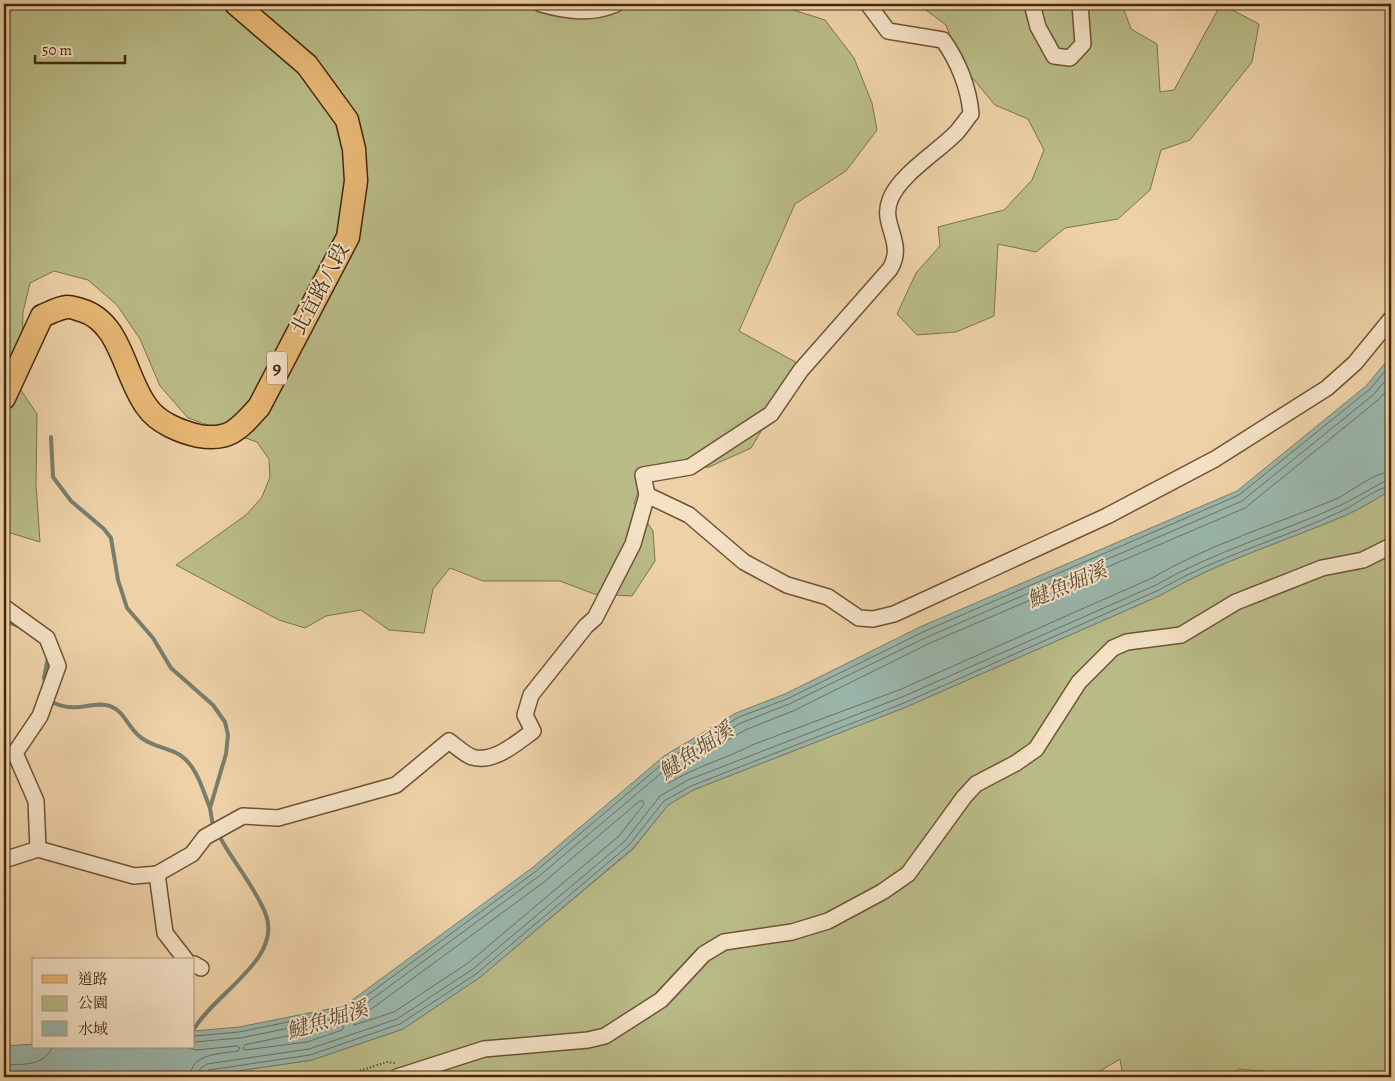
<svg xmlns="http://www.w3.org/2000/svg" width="1395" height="1081" viewBox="0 0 1395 1081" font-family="Alegreya,'Noto Serif TC',serif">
	<rect width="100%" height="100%" fill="#eed1a7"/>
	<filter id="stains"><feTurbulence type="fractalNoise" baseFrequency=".004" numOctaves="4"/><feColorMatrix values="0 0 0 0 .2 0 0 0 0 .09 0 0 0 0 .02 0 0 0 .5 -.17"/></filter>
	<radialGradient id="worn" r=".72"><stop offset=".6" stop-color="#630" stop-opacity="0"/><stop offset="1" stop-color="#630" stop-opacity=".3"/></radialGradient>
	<g fill="#b9bb87" stroke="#7f7249">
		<path d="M 4,4 L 784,4 L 787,8 L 825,20 L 854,58 L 872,103 L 877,130 L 846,171 L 795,204 L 739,331 L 801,365 L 751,448 L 709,467 L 674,469 L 644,477 L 634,503 L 653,531 L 655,561 L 632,596 L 594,594 L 560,581 L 483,581 L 450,568 L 433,589 L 424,633 L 389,630 L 361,610 L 326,616 L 305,628 L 279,620 L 176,565 L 246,515 L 262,497 L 270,477 L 269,459 L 257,442 L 188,418 L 160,386 L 140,339 L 117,305 L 88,280 L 54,271 L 30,283 L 23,312 L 22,350 L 12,377 L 37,414 L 36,484 L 40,542 L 4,531 Z"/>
		<path d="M 918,4 L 1122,4 L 1131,29 L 1157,44 L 1160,92 L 1174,90 L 1221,4 L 1259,24 L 1252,62 L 1190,140 L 1161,150 L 1150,190 L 1118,219 L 1065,228 L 1036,252 L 998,244 L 994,316 L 956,332 L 917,335 L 897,314 L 916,273 L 940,246 L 938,227 L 1004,210 L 1032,180 L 1044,150 L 1028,119 L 995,105 L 959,62 L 946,25 Z"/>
		<path d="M 1391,490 L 1391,1077 L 1327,1077 L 1238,1069 L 1229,1077 L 1123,1077 L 1120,1059 L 1090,1077 L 197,1077 L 312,1060 L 403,1029 L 479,978 L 633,849 L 668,805 L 693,790 L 906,707 L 1161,595 C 1219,561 1283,542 1344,516 C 1360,509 1376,499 1391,490 Z"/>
	</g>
	<path fill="#9ab6ac" stroke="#787e6c" d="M 1391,356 L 1391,490 C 1376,499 1360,509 1344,516 C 1283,542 1219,561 1161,595 L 906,707 L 693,790 L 668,805 L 633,848 L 479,978 L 403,1029 L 312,1060 L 197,1077 L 4,1077 L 4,1046 L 34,1044 L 34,1047 L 194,1047 L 194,1031 L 239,1027 L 344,1006 L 532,868 L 664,756 L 736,713 L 785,694 L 922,626 L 1237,491 L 1366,386 Z"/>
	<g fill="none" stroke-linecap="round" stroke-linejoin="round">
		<g stroke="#70705c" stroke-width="1">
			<path d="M 1391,385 L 1378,400 L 1245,508 L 930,643 L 793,711 L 745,730 L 675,771 L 665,781 L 669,783 C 695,767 725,759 752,745 L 899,690 L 1152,578 C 1210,544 1274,525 1336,499 C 1353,491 1372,473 1391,472"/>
			<path d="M 640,801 L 643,801 L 644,804 L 619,836 L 468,963 L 394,1012 L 354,1025 L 355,1021 L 544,882 Z"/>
			<path d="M 341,1025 L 344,1027 L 342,1030 L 307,1042 L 245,1050 L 243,1048 L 245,1045 Z"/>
			<path d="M 194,1036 L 239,1032 L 347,1010 L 535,872 L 667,760 L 739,717 L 787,699 L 925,631 L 1239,495 L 1370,389 L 1391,364"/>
			<path d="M 194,1042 L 240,1038 L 349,1016 L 539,876 L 671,765 L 741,723 L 789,704 L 927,637 L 1242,501 L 1373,395 L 1391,374"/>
			<path d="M 186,1047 L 196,1050 L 237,1046 L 240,1048 L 238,1051 C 220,1054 191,1053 190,1077"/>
			<path d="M 4,1065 C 21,1064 45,1067 52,1047"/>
			<path d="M 198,1077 L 200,1069 L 207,1064 L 309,1049 L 397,1019 L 473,969 L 625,841 L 660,796 L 688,780 L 902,697 L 1156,585 C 1215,551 1280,533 1341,505 C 1356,498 1370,489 1385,481 L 1391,480"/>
			<path d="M 204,1077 L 205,1073 L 209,1070 L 310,1055 L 400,1024 L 476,974 L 629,845 L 664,801 L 691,786 L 904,703 L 1159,590 C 1217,556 1283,539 1344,510 C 1358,503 1376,488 1391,486"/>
		</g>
		<g stroke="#787e6c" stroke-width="4">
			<path d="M 51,437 L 53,477 L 71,501 L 104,529 L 111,538 L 118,580 L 127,608 L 153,638 L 171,668 L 213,705 L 225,722 L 228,735 L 226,754 L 210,808 L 213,826"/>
			<path d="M 4,620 L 20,627"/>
			<path d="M 46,685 L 44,678 L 48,658"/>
			<path d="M 54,703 C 79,714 92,700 110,706 C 124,711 128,727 139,736 C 151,747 167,747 180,755 C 197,766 203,791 210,808"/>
			<path d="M 194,1029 C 215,993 282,959 266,915 C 257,890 234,863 221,839"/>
		</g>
		<g stroke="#6f5332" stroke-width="18">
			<g id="minor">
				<path d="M 541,4 C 567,11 590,15 616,4"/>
				<path d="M 1032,4 L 1038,27 L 1054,56 L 1070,58 L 1083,44 L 1080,4"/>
				<path d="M 647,495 L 689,515 L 744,562 L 787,585 L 828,597 L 859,618 L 873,619 L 894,614 L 1107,516 L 1215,459 L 1327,388 L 1355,363 L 1391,319"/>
				<path d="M 4,607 L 47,638 L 58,666 L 40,716 L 15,753 L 36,801 L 38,849"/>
				<path d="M 4,860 L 38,849 L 134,876 L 157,874 L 192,854 L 205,837 L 243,816 L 278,818 L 396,785 L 449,741 C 456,746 464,754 472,757 C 493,764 518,742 533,731 L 525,715 L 531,695 L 586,626 L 595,618 L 633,544 L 647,495 L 643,475 L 690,467 L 771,414 L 801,370 L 890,269 C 906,242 880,225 890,200 C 899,175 939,151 957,132 C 962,126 966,120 971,114 C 969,88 958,61 943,40 L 888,31 L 868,4"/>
				<path d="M 157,874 L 165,933 L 186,960"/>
				<path d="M 194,964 L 201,968"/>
				<path d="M 397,1077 L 484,1049 L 588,1040 L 605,1036 L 661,1000 L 704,954 L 724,942 L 792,932 L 828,921 L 882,892 L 908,874 L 964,797 L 976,784 L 1016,763 L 1036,749 L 1079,682 L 1113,648 L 1127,642 L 1181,635 L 1236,602 L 1322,568 L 1363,560 L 1391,546"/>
			</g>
		</g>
		<g stroke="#45290b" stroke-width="25">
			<path id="primary" d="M 4,398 L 42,316 C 50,313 58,308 67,307 C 71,306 77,309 81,310 C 122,322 124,377 147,407 C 158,423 181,432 199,436 C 230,441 239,429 259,407 L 348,237 L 356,181 L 354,149 L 347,120 L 307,65 L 236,4"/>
		</g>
		<path stroke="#45290b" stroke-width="2" stroke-dasharray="1 2.5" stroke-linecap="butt" d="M 340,1077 L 387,1062 L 395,1063"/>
		<use href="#minor" stroke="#f4e1c6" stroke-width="15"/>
		<use href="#primary" stroke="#e7b874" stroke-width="22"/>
	</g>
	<g text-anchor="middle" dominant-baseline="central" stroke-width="4" stroke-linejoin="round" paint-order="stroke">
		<rect fill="#f4e1c6" stroke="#7a6043" stroke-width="1" x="267" y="351.5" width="20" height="33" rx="4"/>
		<g font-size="19" font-weight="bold" fill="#45290b">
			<text x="277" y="368">9</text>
		</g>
		<g font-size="20" fill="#45290b" stroke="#f4e1c6">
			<text transform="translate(320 289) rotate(-62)">北宜路八段</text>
		</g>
		<g font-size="21" font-style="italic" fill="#5a4c33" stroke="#f4e1c6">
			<text transform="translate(1067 585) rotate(-23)">𩻸魚堀溪</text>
			<text transform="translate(696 751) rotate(-34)">𩻸魚堀溪</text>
			<text transform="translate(327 1020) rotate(-17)">𩻸魚堀溪</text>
		</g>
	</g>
	<rect width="1395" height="1081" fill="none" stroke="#eed1a7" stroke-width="20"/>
	<rect x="5" y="5" width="1385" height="1071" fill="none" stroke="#45290b" stroke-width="2.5"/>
	<rect x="10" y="10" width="1375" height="1061" fill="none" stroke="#45290b"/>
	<rect x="32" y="958" width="162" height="90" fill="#f4e1c6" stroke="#ae977b"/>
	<rect x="42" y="975" width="25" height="8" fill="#e7b874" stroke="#ae977b"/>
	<text x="78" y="984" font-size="15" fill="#45290b">道路</text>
	<rect x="42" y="996" width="25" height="15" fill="#b9bb87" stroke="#ae977b"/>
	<text x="78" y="1008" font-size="15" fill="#45290b">公園</text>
	<rect x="42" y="1021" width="25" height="15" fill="#9ab6ac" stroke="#ae977b"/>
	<text x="78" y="1034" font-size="15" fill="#45290b">水域</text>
	<path d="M35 55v8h90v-8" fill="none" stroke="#45290b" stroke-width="2.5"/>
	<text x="42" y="55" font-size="15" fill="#45290b" stroke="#f4e1c6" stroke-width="4" paint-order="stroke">50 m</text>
	<rect width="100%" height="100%" filter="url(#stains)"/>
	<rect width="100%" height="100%" fill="url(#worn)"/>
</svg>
